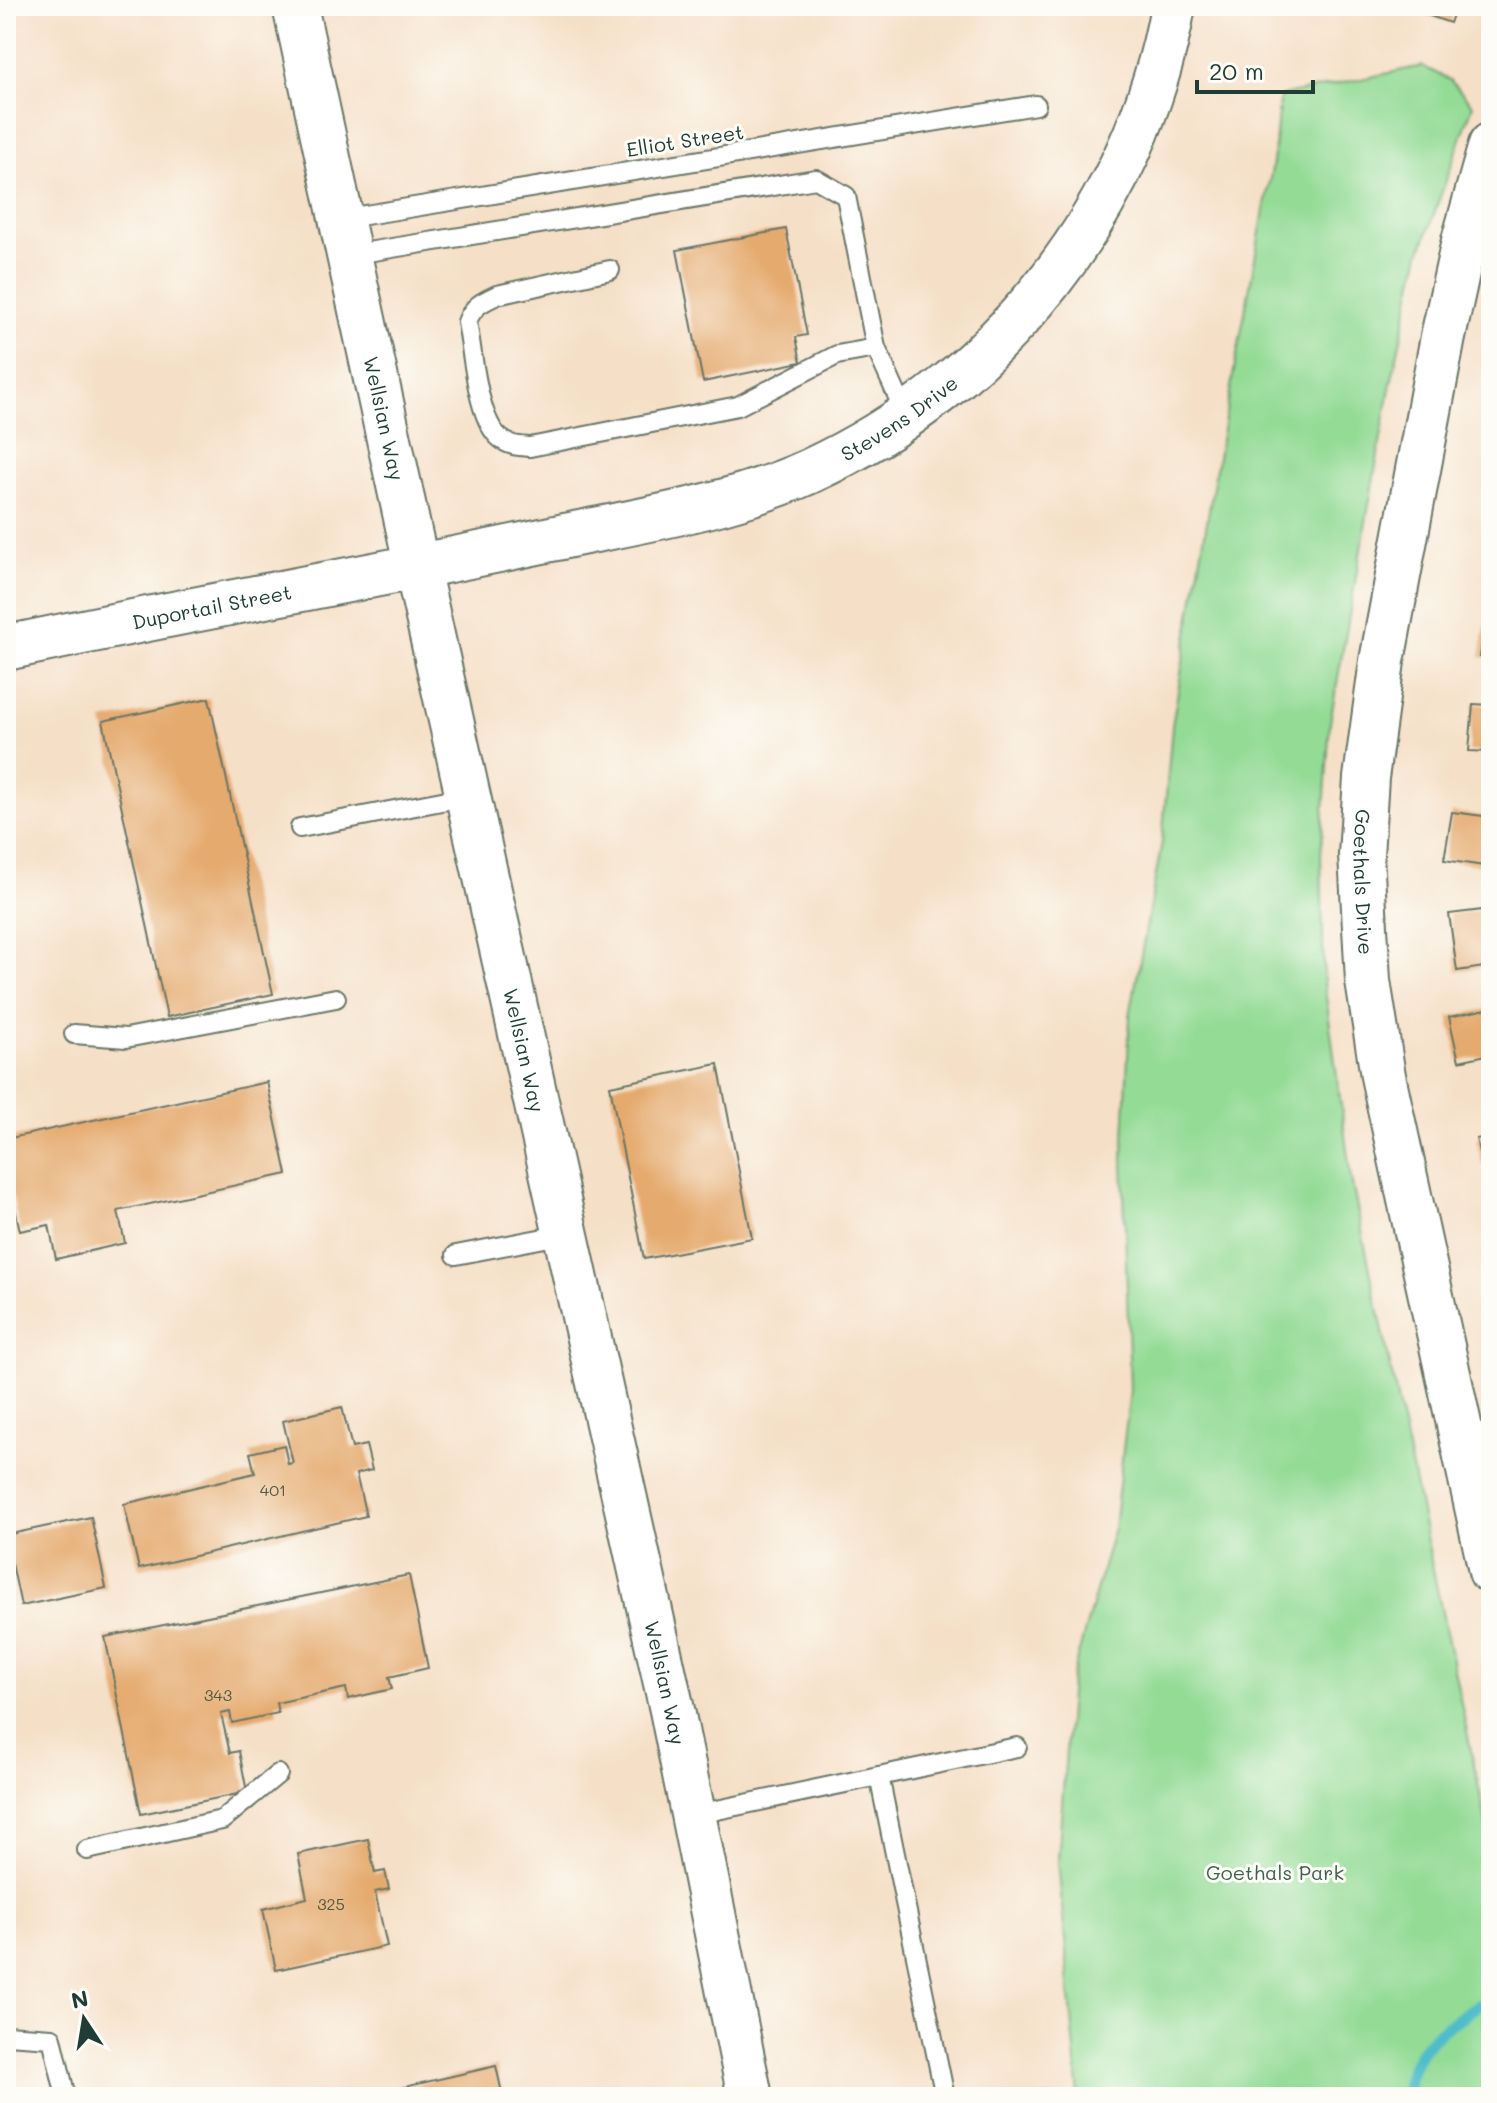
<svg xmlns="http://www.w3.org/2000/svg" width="1497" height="2103" viewBox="0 0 1497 2103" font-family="Mali,sans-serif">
	<rect width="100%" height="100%" fill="#fdfcf7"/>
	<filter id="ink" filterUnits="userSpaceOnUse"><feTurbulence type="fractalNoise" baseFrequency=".0125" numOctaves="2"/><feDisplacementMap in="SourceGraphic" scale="16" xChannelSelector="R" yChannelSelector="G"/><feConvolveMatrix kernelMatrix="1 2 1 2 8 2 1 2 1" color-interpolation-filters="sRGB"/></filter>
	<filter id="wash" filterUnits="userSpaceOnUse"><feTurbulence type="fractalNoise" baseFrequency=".006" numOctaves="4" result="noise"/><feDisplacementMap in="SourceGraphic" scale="32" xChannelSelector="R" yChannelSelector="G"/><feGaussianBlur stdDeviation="1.8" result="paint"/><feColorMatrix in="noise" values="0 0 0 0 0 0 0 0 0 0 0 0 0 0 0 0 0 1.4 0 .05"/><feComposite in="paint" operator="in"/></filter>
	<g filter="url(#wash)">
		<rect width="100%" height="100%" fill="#f5e0c7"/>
		<path fill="#94db96" stroke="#5a8c65" stroke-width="2" d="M 1422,66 L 1450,80 L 1473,105 L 1420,253 L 1390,388 L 1330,722 L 1321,855 L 1324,982 L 1351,1179 L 1491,1846 L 1491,2097 L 1079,2097 L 1058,1861 L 1071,1680 L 1114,1528 L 1130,1390 L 1123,1159 L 1130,1015 L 1162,842 L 1172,726 L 1221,440 L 1273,163 L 1280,96 Z"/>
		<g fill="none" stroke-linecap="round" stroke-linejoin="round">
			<path stroke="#50bdc9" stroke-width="12" d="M 1406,2097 C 1409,2046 1441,2031 1478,2005"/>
		</g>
		<g id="blocks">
			<g fill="#e5aa6e">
				<path d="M 1402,6 L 1456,6 L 1450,23 Z"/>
				<path d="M 786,229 L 807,335 L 796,337 L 801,362 L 703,382 L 677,250 Z"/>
				<path d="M 1489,603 L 1491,603 L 1491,659 L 1480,657 Z"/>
				<path d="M 209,698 L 273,994 L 167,1017 L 103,721 Z"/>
				<path d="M 1473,704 L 1491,705 L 1491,752 L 1469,751 Z"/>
				<path d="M 1452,812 L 1491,817 L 1491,867 L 1444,860 Z"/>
				<path d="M 1491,909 L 1491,966 L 1457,971 L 1449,914 Z"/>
				<path d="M 1491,1008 L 1491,1054 L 1459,1061 L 1449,1017 Z"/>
				<path d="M 718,1064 L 752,1238 L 644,1259 L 610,1086 Z"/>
				<path d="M 267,1082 L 287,1174 L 118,1211 L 125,1243 L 56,1259 L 49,1225 L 20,1231 L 6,1168 L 6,1139 Z"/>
				<path d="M 1491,1106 L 1491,1135 L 1490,1135 L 1484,1108 Z"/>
				<path d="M 1491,1136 L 1491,1162 L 1482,1164 L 1476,1139 Z"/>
				<path d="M 342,1407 L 352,1448 L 366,1445 L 372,1470 L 356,1474 L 366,1516 L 139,1569 L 124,1504 L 255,1473 L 250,1453 L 284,1445 L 288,1464 L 293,1463 L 283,1421 Z"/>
				<path d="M 91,1517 L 106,1588 L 21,1606 L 6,1535 Z"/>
				<path d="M 409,1575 L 428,1668 L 389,1677 L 392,1689 L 348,1699 L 346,1688 L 276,1703 L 278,1713 L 232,1723 L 230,1712 L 221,1714 L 230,1753 L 239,1751 L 247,1792 L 141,1814 L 105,1637 Z"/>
				<path d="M 368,1839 L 375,1873 L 385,1871 L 389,1889 L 375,1892 L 387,1946 L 276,1970 L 263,1909 L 307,1898 L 298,1854 Z"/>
				<path d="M 496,2066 L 503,2097 L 365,2097 L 365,2096 Z"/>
			</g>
		</g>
	</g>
	<g filter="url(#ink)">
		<use href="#blocks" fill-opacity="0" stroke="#6a7667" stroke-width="2"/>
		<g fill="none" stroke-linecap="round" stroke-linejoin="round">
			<g stroke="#6a7667" stroke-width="22">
				<g id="service">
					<path d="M 341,219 L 1036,105"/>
					<path d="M 349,255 L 816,179 L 846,196 L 876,348 L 906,415"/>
					<path d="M 610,270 L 497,295 C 482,302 473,306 467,322 C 473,352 477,419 500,438 C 509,446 518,446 530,447 L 738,406 L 837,355 L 876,348"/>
					<path d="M 300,828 L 468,796"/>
					<path d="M 74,1034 L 126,1038 L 336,998"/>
					<path d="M 456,1255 L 565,1234"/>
					<path d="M 879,1776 L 945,2097"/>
					<path d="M 693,1815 L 1017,1747"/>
					<path d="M 87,1850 L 222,1820 L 278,1774"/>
					<path d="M 6,2035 L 52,2038 L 66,2097"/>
				</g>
			</g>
			<g stroke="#6a7667" stroke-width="48">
				<g id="tertiary">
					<path id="s1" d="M 295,6 L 417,568"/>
					<path id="s2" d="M 1491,145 L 1464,241 L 1443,337 L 1382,661 L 1366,778 L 1361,855 L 1368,981 L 1383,1076 L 1491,1571"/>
				</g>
			</g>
			<g stroke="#6a7667" stroke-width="48">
				<g id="secondary">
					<path id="s3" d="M 417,568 L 672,1710 L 750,2097"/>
					<path id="s4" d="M 6,648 C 187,609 370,578 551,539 C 636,521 731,507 810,471 C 997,385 1138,209 1173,6"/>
				</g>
			</g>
			<use href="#service" stroke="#fff" stroke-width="18"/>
			<use href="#tertiary" stroke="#fff" stroke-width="44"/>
			<use href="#secondary" stroke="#fff" stroke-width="44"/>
		</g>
	</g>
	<g text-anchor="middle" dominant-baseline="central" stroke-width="6" stroke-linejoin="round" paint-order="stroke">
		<g font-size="16" fill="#505842">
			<text x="273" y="1489">401</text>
			<text x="218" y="1694">343</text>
			<text x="331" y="1903">325</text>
		</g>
		<g font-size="20" fill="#1f3d34" stroke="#fdfcf7">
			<text transform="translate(685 140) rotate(-9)">Elliot Street</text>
			<text stroke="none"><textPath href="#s4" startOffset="928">Stevens Drive</textPath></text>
			<text stroke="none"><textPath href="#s1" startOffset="422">Wellsian Way</textPath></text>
			<text stroke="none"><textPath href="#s4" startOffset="210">Duportail Street</textPath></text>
			<text stroke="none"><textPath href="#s2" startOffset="750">Goethals Drive</textPath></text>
			<text stroke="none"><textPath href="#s3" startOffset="494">Wellsian Way</textPath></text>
			<text stroke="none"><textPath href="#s3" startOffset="1142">Wellsian Way</textPath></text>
		</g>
		<g font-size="20" fill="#3c644c" stroke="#fdfcf7">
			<text x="1275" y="1872">Goethals Park</text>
		</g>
	</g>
	<rect width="1497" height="2103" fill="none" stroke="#fdfcf7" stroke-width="32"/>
	<g transform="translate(84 2019) rotate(348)" stroke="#fdfcf7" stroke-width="6" paint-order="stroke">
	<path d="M0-6L14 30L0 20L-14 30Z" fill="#1f3d34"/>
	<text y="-12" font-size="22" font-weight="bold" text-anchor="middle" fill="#1f3d34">N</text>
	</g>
	<path d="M1197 80v12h116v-12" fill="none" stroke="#1f3d34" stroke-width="4"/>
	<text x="1209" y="80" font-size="24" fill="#1f3d34" stroke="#fdfcf7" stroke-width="6" paint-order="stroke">20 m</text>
</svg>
